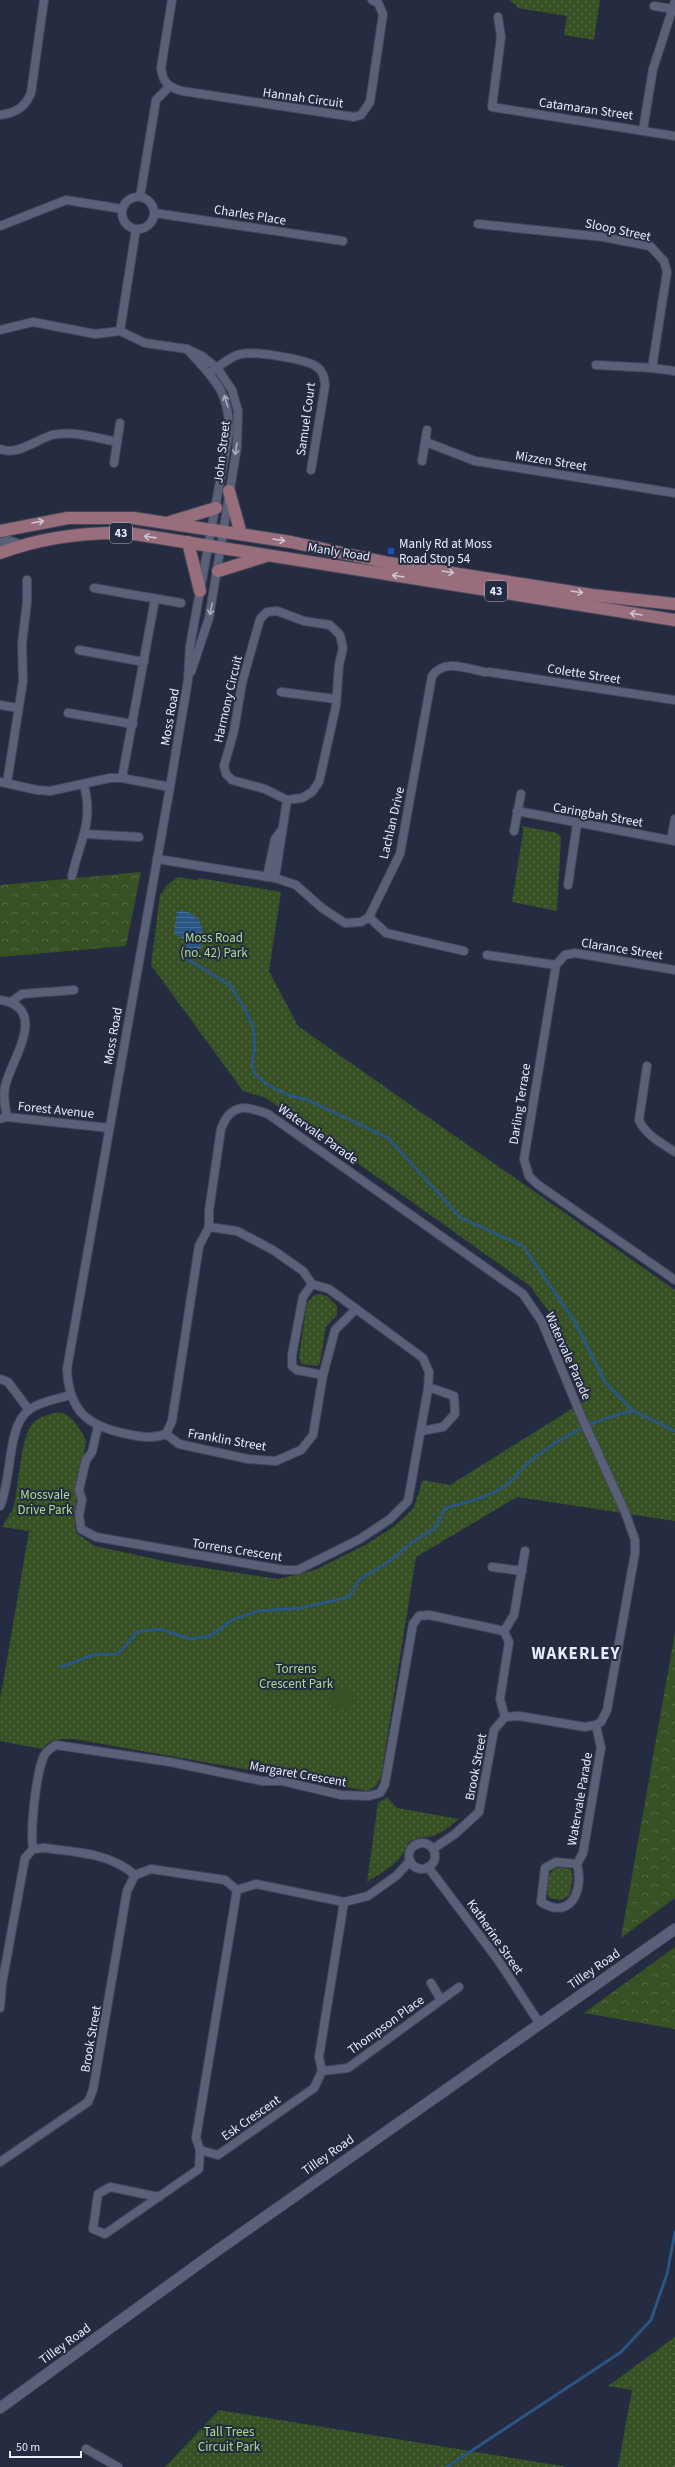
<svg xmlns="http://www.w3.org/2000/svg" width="675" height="2467" viewBox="0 0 675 2467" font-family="'Source Sans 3',sans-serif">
	<defs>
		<pattern id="grass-dots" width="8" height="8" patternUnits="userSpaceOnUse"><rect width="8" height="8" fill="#375024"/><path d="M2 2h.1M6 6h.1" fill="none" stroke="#546945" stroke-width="1.8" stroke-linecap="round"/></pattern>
		<pattern id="forest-crowns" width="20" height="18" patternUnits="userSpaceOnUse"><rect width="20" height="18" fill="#375024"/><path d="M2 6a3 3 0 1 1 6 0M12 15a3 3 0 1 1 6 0" fill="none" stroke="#546945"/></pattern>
		<pattern id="water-rules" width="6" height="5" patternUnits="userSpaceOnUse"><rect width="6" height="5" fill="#295682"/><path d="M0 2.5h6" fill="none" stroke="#486e95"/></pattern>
	</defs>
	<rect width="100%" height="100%" fill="#252b40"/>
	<g fill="url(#grass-dots)">
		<path d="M 509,0 L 600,0 L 594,40 L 564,35 L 567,16 L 517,8 L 516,5 Z"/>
		<path d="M 522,826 L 557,833 L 561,837 L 557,911 L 512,902 L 523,832 Z"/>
		<path d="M 178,877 L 196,880 L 200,878 L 281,892 L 269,971 L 298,1026 L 675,1290 L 675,1521 L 517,1497 L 416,1557 L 381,1777 L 376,1786 L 368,1791 L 74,1739 C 61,1739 51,1738 42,1749 L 0,1741 L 0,1700 L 29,1531 L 2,1527 C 5,1521 10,1515 13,1509 C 19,1489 20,1436 33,1423 C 38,1417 48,1415 55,1413 C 69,1409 82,1431 86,1441 L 74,1516 L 76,1533 L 95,1546 L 173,1563 L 278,1579 L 315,1570 L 365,1545 L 393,1527 L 413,1509 L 423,1480 L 450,1485 L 586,1400 L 552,1316 L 530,1286 L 266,1098 L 243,1091 L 151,965 L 160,895 L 168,884 Z"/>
		<path d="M 321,1294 L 328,1297 L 337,1306 L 337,1315 L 326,1326 L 320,1363 L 317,1366 L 301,1364 L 299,1357 L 307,1303 L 314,1295 Z"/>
		<path d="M 387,1797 L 397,1808 L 459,1819 C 450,1826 443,1833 432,1836 C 421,1839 419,1835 408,1843 C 402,1863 384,1871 367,1882 L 378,1803 Z"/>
		<path d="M 555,1867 L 571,1869 L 573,1879 L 569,1896 L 560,1900 L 549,1898 C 544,1886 547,1876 555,1867 Z"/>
		<path d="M 675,2337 L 675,2467 L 618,2467 L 632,2390 L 608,2386 Z"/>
		<path d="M 219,2410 L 568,2467 L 165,2467 Z"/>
	</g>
	<g fill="url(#forest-crowns)">
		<path d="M 141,872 L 126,946 L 0,957 L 0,885 Z"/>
		<path d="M 675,1632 L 675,1898 L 621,1938 Z"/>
		<path d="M 675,1947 L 675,2029 L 584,2013 Z"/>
	</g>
	<path fill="#375024" d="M 334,1686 L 356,1693 L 349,1712 L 328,1705 Z"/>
	<path fill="url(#water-rules)" d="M 177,911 C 182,910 188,911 192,914 C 206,923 202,936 201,949 L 190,950 L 183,939 L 174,933 Z"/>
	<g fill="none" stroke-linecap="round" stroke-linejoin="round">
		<g stroke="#295682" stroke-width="3">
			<path d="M 187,943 L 187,959 L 230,985 L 242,1004 L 253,1026 L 255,1047 L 252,1064 L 255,1074 L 266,1084 L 290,1096 L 308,1100 L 388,1138 L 461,1218 L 523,1246 L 575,1322 L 605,1382 L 633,1411 L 675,1431"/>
			<path d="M 61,1667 L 93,1655 L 118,1654 L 137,1632 L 161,1629 L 190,1639 L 210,1636 L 232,1620 L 258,1611 L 301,1608 L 349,1597 L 360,1579 L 387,1563 L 411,1543 L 435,1528 L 445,1508 C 465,1503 484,1498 502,1488 C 514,1481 519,1471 528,1463 C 559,1437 594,1419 633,1411"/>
			<path d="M 447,2467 L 621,2352 L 651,2320 L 667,2274 L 675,2232"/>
		</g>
		<g stroke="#424759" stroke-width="10">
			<g id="minor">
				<path d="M 172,0 L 161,68 C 163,83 168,87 182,91 L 354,117 L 361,115 L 370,102 L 383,14 L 378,3 L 372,0"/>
				<path d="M 654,6 L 673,9"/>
				<path d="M 498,17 L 501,37 L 492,107 L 675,136"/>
				<path d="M 0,115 C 15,113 25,108 31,93 L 44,0"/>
				<path d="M 643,130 L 653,69 L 675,1"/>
				<circle cx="138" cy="213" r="16"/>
				<path d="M 140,197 L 156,100 L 169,87"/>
				<path d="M 154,213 L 343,241"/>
				<path d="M 478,224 L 603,237 L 650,246 L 664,261 L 667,272 L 652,368"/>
				<path d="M 0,226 L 66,200 L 122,209"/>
				<path d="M 0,330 L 33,322 L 95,334 L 120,331 L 145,343 L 187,349 L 202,356 L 217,368 L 232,390 L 238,411 L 237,447 L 209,618 L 191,672"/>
				<path d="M 120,331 L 136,229"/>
				<path d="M 187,349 C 213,378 230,391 229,432 L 190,646 L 188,680 L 170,787 L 67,1369 C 69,1411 87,1426 127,1434 C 141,1437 153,1439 166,1434 L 172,1421 L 199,1246 L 209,1227 L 209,1211 L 221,1129 C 231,1102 247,1106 268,1114 L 523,1294 L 542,1322 L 582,1418 L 625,1512 L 635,1540 L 635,1553 L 607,1710 L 601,1722 L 596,1725 L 601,1748 L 583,1853 L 577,1864 C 584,1890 571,1921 541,1902 L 545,1868 L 556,1862 L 577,1864"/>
				<path d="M 596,365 L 652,368 L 675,371"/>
				<path d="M 214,370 C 222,364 231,356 241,354 C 254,351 307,359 317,367 C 324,372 325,379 325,386 L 311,470"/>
				<path d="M 426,442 L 475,461 L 675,493"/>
				<path d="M 0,449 C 17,456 36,440 52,435 C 72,430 97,438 117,442"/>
				<path d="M 422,461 L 427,430"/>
				<path d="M 114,463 L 120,423"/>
				<path d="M 0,542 L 8,540 L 22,545"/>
				<path d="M 94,588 L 181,603"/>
				<path d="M 277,611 L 304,621 L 330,625 L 340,635 L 343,648 L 339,665 L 336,706 L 319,782 L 312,792 L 302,798 L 287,800 L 265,789 L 232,780 L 226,774 L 224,766 L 234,731 L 242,683 L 260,619 L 267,612 Z"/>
				<path d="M 79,650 L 144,662"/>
				<path d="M 489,672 L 675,700"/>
				<path d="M 281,692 L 336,699"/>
				<path d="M 0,705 L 18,708"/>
				<path d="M 68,713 L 133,724"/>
				<path d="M 122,778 L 155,599"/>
				<path d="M 0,782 L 37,790 L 50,791 L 110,778 L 122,778 L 170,787"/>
				<path d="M 7,783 L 23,681 L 22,644 L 27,602 L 27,580"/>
				<path d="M 517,811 L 675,841"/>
				<path d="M 514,831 L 521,794"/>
				<path d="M 86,834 L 139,837"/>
				<path d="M 671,840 L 675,819"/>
				<path d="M 157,859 L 275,878 L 296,885 L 322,908 L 345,923 L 361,922 L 369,917 L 400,854 L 432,676 C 444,658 468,669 485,672"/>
				<path d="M 72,876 C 80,840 94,822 84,785"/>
				<path d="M 267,877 L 275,839 L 281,831"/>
				<path d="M 275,878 L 287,800"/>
				<path d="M 568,885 L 577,824"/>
				<path d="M 369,917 L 386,933 L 464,951"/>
				<path d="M 487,955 L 556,965"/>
				<path d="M 675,970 L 575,953 L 565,955 L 556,965 L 524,1159 L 529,1176 L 537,1184 L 675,1280"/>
				<path d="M 0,1000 C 51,1008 10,1061 5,1087 C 3,1097 5,1107 7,1117"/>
				<path d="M 11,1002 L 22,994 L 74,990"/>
				<path d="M 647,1066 L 639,1120 C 645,1135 663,1144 675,1152"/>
				<path d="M 0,1119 L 7,1117 L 109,1128"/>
				<path d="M 312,1284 L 303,1297 L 292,1355 L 292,1366 L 297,1370 L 323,1375"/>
				<path d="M 0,1379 L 8,1382 L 29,1410"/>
				<path d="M 98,1426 L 92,1452 L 86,1460 L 79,1490 L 82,1500 L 79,1515 L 81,1529 L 96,1537 L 284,1570 L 298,1570 L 360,1539 L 390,1519 L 408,1501 L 428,1389 L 429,1372 L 423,1358 L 329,1289 L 312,1284 L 303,1271 L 273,1250 L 237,1231 L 209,1227"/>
				<path d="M 421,1431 L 443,1427 L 455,1414 L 454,1396 L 434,1389 L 428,1389"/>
				<path d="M 166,1434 L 179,1444 L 248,1459 L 276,1461 L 301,1450 L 313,1435 L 323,1375 L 335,1330 L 356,1309"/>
				<path d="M 0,1506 C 11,1482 8,1435 23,1416 C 32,1403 56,1399 71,1395"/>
				<path d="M 492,1567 L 522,1571"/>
				<path d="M 504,1631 L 509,1642 L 500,1699 L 505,1717"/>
				<circle cx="422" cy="1856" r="13"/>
				<path d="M 33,1849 C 30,1830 36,1773 44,1756 C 46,1751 51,1748 56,1745 L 170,1762 L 262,1781 L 282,1781 L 341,1795 L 369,1796 L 380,1793 L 385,1784 L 413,1624 L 419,1616 L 429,1615 L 504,1631 L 514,1615 L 525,1551"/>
				<path d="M 433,1849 L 455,1834 L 479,1812 L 494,1730 L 505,1717 L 519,1716 L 585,1727 L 596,1725"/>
				<path d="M 428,1867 L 498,1960 L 540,2024"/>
				<path d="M 135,1875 L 151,1869 L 225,1880 L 237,1890 L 256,1884 L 344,1902 L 368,1896 L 396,1876 L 410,1861"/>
				<path d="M 431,1983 L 441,2000"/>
				<path d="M 0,2008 L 2,1984 L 25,1858 L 33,1849 L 44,1848 C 76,1852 110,1853 135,1875 L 127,1891 L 93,2090 L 88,2102 L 0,2162"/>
				<path d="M 322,2071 L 348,2068 L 459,1987"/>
				<path d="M 200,2150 L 218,2155 L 314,2088 L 322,2071 L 319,2057 L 344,1902"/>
				<path d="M 159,2197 L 110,2187 L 98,2194 L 93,2229 L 105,2234 L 199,2169 L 200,2150 L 196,2138 L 237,1890"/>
				<path d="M 86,2449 L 118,2467"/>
			</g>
		</g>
		<g stroke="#424759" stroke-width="12">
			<path id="secondary" d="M 0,2408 L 208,2257 L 675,1929"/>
		</g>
		<g stroke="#424759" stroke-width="14">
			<g id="primary">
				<path d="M 229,491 L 241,534"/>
				<path d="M 170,522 L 216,508"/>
				<path d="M 0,531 L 68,518 L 133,518 L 291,542 L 389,563 L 592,595 L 675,604"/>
				<path d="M 188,542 L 200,591"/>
				<path d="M 0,553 C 42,537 83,532 128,533 L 675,620"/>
				<path d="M 218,571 L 266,556"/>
			</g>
		</g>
		<use href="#minor" stroke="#596078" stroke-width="8"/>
		<use href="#secondary" stroke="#596078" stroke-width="11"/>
		<use href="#primary" stroke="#986d7c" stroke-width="12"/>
	</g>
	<defs><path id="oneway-shaft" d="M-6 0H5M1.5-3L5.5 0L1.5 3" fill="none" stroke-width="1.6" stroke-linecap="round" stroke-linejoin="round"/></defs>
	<g stroke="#a7adc0">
		<use href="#oneway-shaft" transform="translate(226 401) rotate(-107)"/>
		<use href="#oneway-shaft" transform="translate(236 449) rotate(99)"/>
		<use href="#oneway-shaft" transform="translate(211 609) rotate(101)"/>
	</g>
	<g stroke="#cfc6d4">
		<use href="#oneway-shaft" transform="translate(38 522) rotate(-10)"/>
		<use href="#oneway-shaft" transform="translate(150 537) rotate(-172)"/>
		<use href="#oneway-shaft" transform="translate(279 540) rotate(9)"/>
		<use href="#oneway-shaft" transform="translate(448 572) rotate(9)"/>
		<use href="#oneway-shaft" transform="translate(398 576) rotate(-171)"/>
		<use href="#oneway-shaft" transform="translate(577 592) rotate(9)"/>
		<use href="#oneway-shaft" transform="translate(636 614) rotate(-171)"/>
	</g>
	<rect fill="#1a4fb4" stroke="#252b40" stroke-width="1.5" x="387" y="547" width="8" height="8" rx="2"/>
	<g text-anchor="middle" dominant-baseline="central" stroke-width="4" stroke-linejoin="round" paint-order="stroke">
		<g fill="#252b40" stroke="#adb2c2" stroke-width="1">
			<rect x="110" y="523" width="22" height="20" rx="3"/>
			<rect x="485" y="581" width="22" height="20" rx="3"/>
		</g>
		<g font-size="12" font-weight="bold" fill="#e7ecfa">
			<text x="121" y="533">43</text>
			<text x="496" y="591">43</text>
		</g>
		<g font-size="13" fill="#e7ecfa" stroke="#252b40">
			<text transform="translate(303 98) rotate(8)">Hannah Circuit</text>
			<text transform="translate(586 109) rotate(8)">Catamaran Street</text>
			<text transform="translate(250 215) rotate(9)">Charles Place</text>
			<text transform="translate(618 230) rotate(12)">Sloop Street</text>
			<text transform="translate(306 419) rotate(-82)">Samuel Court</text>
			<text transform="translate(222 452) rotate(-83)">John Street</text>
			<text transform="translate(551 461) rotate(9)">Mizzen Street</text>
			<text transform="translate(339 552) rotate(9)">Manly Road</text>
			<text transform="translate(584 674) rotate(9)">Colette Street</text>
			<text transform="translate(228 699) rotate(-77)">Harmony Circuit</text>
			<text transform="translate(170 717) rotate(-80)">Moss Road</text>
			<text transform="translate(598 815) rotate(10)">Caringbah Street</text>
			<text transform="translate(392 823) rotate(-77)">Lachlan Drive</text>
			<text transform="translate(622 949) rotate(9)">Clarance Street</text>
			<text transform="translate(113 1036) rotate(-80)">Moss Road</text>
			<text transform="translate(520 1104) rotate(-81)">Darling Terrace</text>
			<text transform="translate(56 1110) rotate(6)">Forest Avenue</text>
			<text transform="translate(318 1134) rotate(35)">Watervale Parade</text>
			<text transform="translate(568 1356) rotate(66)">Watervale Parade</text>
			<text transform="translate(227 1440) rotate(10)">Franklin Street</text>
			<text transform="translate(237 1550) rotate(9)">Torrens Crescent</text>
			<text transform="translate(476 1767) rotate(-79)">Brook Street</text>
			<text transform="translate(298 1774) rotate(10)">Margaret Crescent</text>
			<text transform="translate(580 1799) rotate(-80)">Watervale Parade</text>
			<text transform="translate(495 1937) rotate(55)">Katherine Street</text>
			<text transform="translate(594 1969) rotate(-35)">Tilley Road</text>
			<text transform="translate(386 2025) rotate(-36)">Thompson Place</text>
			<text transform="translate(91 2039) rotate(-80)">Brook Street</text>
			<text transform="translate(251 2118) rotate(-35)">Esk Crescent</text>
			<text transform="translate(328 2155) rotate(-35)">Tilley Road</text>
			<text transform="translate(65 2344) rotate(-36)">Tilley Road</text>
		</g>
		<g font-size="13" fill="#e7ecfa" stroke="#252b40" text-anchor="start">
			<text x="399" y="544">Manly Rd at Moss<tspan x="399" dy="15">Road Stop 54</tspan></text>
		</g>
		<g font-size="13" fill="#addc8c" stroke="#252b40">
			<text x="214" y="938">Moss Road<tspan x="214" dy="15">(no. 42) Park</tspan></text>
			<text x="45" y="1495">Mossvale<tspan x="45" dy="15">Drive Park</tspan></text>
			<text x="296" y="1669">Torrens<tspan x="296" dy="15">Crescent Park</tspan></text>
			<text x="229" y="2432">Tall Trees<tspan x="229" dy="15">Circuit Park</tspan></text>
		</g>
		<g font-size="17" font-weight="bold" letter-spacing="1" fill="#e7ecfa" stroke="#252b40">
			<text x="576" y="1654">WAKERLEY</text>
		</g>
	</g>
	<path d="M10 2451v6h71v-6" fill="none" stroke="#e7ecfa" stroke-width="2"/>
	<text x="16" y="2451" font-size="12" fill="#e7ecfa" stroke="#252b40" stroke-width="3" paint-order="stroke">50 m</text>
</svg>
